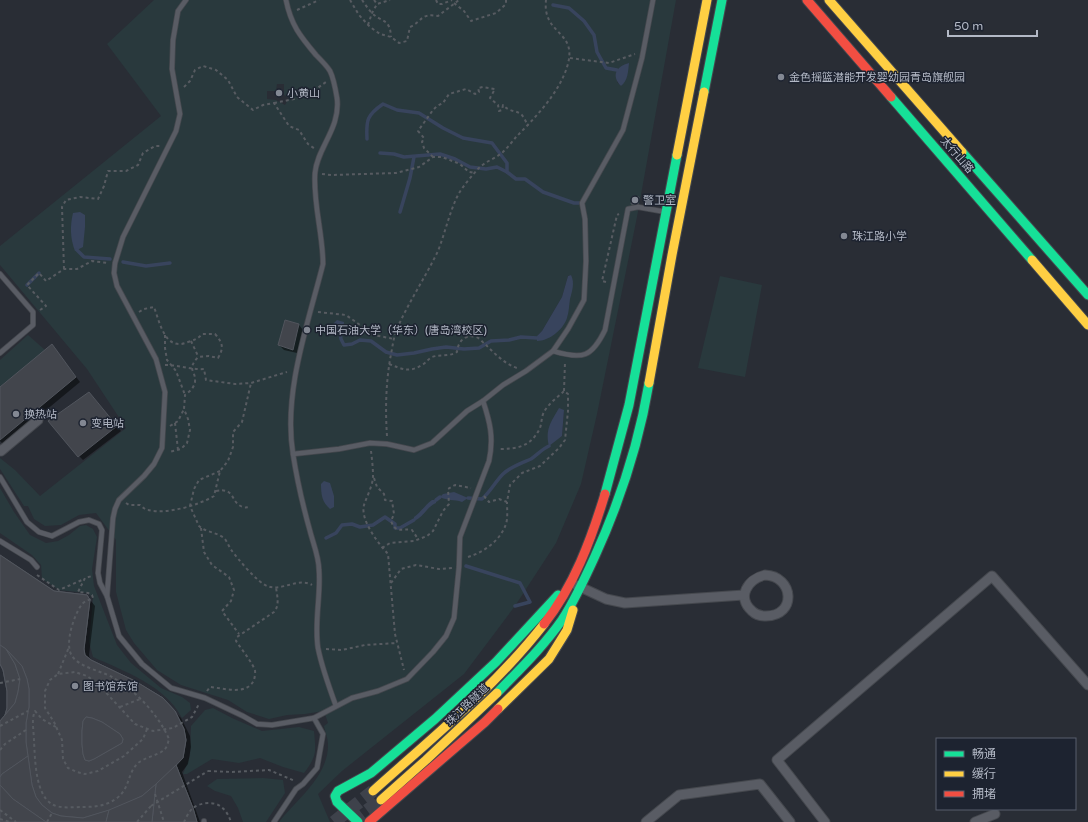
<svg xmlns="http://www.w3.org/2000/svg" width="1088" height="822" viewBox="0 0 1088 822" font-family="'Varela Round','Noto Sans SC',sans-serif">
	<rect width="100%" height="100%" fill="#292d35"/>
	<g fill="#29393d" fill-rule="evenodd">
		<path d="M 154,0 L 676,0 L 637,217 L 597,414 L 581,484 L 556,543 L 515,606 L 464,674 L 342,771 L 318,794 L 330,822 L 279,822 C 296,800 329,776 328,744 C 328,738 325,732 324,726 L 328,723 L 324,711 L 305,714 L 287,715 L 269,719 L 247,712 L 228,700 L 181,685 L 157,670 L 134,643 L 126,630 L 116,592 L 116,540 L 96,513 L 79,515 L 61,525 L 45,526 L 34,519 L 28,506 L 24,506 L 0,469 L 0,458 L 15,470 L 40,496 L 126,428 L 87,369 L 0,265 L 0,246 L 161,116 L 107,44 ZM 628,63 L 627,75 L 621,86 L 617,82 ZM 277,84 L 284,84 L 284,95 L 289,98 L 285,105 L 276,100 L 267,99 L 267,91 L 276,91 ZM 571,275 L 567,318 L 537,336 L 542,331 L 562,297 L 568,276 ZM 285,320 L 299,324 L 293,349 L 278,345 ZM 564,410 L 562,436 L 556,440 Z"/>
		<path d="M 720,276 L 762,285 L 745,377 L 698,368 Z"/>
		<path d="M 28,335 L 45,350 L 0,387 L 0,360 Z"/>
		<path d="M 0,488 L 14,512 L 30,535 L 46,543 L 58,541 L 69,535 L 80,526 L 86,525 L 93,529 L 97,537 L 92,569 L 94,586 L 117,645 L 131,663 L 161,688 L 182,697 L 190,703 L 191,710 L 182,718 C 166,686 124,671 93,657 L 89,642 L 93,598 L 88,593 L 59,590 L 42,579 L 41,565 L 32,555 L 0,533 Z"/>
		<path d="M 213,708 L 232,718 L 262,731 L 299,727 L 314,731 C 316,752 317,756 304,773 L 283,767 L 260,758 L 239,763 L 212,759 L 187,774 L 183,774 L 190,756 L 191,726 L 205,710 Z"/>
		<path d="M 263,778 L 283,780 L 285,793 L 266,822 L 243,822 L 238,808 L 231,796 L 215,791 L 207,786 L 217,779 Z"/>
	</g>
	<g fill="#38445d">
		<path d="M 629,63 C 628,72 628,80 621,86 C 611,76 616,66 629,63 Z"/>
		<path d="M 80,212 L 85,215 L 85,227 L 83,247 L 75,251 C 70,238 70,226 73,213 Z"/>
		<path d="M 571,275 C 575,283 572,291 570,299 C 569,305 569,312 567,318 C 563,330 549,341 537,341 L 537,336 L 542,331 L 562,297 L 568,276 Z"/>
		<path d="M 337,320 L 344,322 L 343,333 L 335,334 L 333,330 L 333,324 Z"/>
		<path d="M 559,408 L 564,410 L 562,436 L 549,446 C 545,429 551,422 559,408 Z"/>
		<path d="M 324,481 L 330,483 L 334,496 L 334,507 L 330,509 C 322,502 321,495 321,484 Z"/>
		<path d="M 454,492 L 468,498 L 462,502 C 454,499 447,501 440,497 L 443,494 Z"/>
		<path d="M 432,500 L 436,500 L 436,503 C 428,506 424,516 416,520 L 414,520 L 414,517 C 421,512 425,505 432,500 Z"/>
	</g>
	<g fill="#0007">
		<path d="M 286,321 L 299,325 L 303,330 L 297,353 L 284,350 L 279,345 Z"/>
		<path d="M 52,346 L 80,382 L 4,445 L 0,441 L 0,388 Z"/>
		<path d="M 93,397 L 121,431 L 83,460 L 79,456 Z"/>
		<path d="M 0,557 L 54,592 L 87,596 L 95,606 L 89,655 L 90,661 L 162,699 L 181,718 L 190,736 L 191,747 L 188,764 L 182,772 L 200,822 L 0,822 L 0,722 L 6,716 L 8,708 L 8,691 L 4,670 L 0,662 Z"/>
	</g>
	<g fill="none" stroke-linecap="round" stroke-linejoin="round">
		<g stroke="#38445d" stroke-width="3.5">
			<path d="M 553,5 L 569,8 L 584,21 L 594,35 L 597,52 L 606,68 L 617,70"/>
			<path d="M 367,139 C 366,120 367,115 383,104 L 397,110 L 419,113 L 443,128 L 463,138 L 492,143 L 507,163 L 507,172 L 516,179 L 525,179 L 543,192 L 574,203 L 582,203"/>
			<path d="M 380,153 L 394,154 L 404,157 L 440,154 L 455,159 L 470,167 L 486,169 L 497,167 L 507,172"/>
			<path d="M 400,212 L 410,178 L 414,157"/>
			<path d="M 77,250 L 84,257 L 110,259"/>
			<path d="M 123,262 L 146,266 L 170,263"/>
			<path d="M 27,285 L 39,273"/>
			<path d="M 340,333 L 341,339 L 344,345 L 352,344 L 360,340 L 371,341 L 386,352 L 397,355 L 414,353 L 432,349 L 446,347 L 464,349 L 479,348 L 491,341 L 509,340 L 521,337 L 537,338"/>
			<path d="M 468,498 L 482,499 C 491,491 495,482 503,474 C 510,467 522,463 531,459 C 537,455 542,449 549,446"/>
			<path d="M 436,500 L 440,497"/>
			<path d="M 326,538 L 336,533 L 342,525 L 352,524 L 360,527 L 373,525 L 385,517 L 395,524 L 395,528 L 400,528 L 414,520"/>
			<path d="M 466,566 L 520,583 L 530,602 L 515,606"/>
		</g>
	</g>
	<g fill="#42454c" stroke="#51555d" fill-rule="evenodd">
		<path d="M 633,196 L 639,197 L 638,205 L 631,204 Z"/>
		<path d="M 285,320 L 299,324 L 293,350 L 278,345 Z"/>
		<path d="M 52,344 L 76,377 L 0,440 L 0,387 Z"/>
		<path d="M 89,392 L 117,426 L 78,457 L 48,421 Z"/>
		<path d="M 0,555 L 54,591 L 87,595 L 90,600 L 84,649 L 85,655 L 91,660 L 135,681 L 163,698 L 175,711 L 184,729 L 186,740 L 183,758 L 176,765 L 193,808 L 197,822 L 0,822 L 0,721 L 5,715 L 7,708 L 7,691 L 3,670 L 0,664 Z"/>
		<path d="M 0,555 L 54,591 L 87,595 L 90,600 L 84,649 L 85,655 L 91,660 L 135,681 L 163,698 L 175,711 L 184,729 L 186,740 L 183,758 L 166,776 L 142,796 L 114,809 L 83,818 L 61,816 L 52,813 L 42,805 L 36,797 L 32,785 L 26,742 L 26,723 L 29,707 L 29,689 L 27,679 L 22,666 L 6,649 L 0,645 ZM 86,717 L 92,718 L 102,722 L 120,734 L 123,739 L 122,743 L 94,759 L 89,761 L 85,760 L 83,754 L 82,744 L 82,731 L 83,721 Z"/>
		<path d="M 0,645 L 6,649 L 15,664 L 20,679 L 18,692 L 15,703 L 5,715 L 7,708 L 7,691 L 3,670 L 0,664 Z"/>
		<path d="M 6,649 L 22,666 L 27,679 L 29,689 L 29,707 L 26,723 L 26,742 L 28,756 L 2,774 L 0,777 L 0,721 L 15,703 L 18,692 L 20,679 L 15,664 Z"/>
		<path d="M 86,717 L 92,718 L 102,722 L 120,734 L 123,739 L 122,743 L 94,759 L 89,761 L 85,760 L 83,754 L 82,744 L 82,731 L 83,721 Z"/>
		<path d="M 28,756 L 32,785 L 36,797 L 42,805 L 52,813 L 61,816 L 83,818 L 109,810 L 106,822 L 46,822 L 13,799 L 0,785 L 0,777 L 2,774 Z"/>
		<path d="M 176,765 L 193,808 L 197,822 L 152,822 L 156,784 Z"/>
		<path d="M 156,784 L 152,822 L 106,822 L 109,810 L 142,796 Z"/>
		<path d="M 0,785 L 13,799 L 46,822 L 0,822 Z"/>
	</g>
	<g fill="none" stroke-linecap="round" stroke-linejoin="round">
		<g stroke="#3e424b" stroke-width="13" stroke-dasharray="13 6" stroke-linecap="butt">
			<path d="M 334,822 L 373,791"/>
			<path d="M 352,822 L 381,800"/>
		</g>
		<g stroke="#45484e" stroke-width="6">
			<g id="lane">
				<path d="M 286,0 C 291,25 300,36 316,55 C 321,60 327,66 330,71 C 333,77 336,92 337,98 C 341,128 317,148 315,173 C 313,204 323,234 323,264 C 308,324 283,392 293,454 C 297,480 303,506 310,531 C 313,543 319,557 319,570 C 321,596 314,622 318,648 C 322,668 329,687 336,706"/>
				<path d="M 0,274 L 33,312 L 33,325 L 0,353"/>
				<path d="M 553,351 C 583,360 592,357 605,330 L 628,209 L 638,207 L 666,212"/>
				<path d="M 293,454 L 339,449 L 370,443 L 387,444 L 414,450 L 432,443 L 467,411 L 483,401"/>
				<path d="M 0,477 L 27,522 L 39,532 L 52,536 L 79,522 L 89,520 L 99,524 L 102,530 L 98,573 L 100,583 L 107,596 L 119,636 L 142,664 L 171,688 L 205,698 L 243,716 L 257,724 L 272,725 L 314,718 L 323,734 L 317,768 L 303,784 L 296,789 L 274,822"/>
				<path d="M 0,541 L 31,560 L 37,567"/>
				<path d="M 107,596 L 113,518 L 115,509 L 119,500 L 144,476 L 154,464 L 162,448 L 165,392 L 156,359 L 117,286 L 114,273 L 115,263 L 123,237 L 176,131 L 180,114 L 172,69 L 173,40 L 178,11 L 186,0"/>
				<path d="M 314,718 L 352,698 L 378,691 L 407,679 L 433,652 L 446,636 L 454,618 L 459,567 L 460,537 L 489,461 C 494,438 490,422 483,401 L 503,385 L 526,371 L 553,351 L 568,329 L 584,300 L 586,261 L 585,219 L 582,203 L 623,130 L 642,58 L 653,0"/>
				<path d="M 204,821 L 204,822"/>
			</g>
		</g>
		<g stroke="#45484e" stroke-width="11">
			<g id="street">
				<path d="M 0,450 L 1,451 L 38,420"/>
				<path d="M 765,575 C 794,576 797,616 766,616 C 761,616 756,615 752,611 C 736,597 748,579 765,575 Z"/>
				<path d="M 576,585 L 606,599 L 625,603 L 744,595"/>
				<path d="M 646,822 L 679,795 L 760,784 L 790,822"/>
				<path d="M 825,822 L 777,760 L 992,576 L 1088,685"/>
				<path d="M 975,822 L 995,814"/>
			</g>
		</g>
		<g stroke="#45484e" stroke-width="11">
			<g id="fast">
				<path d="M 704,92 L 722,0"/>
				<path d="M 891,97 L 1032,260"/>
				<path d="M 962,152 L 1088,295"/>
				<path d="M 605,494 L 629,405 L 677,155"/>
				<path d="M 497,693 C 520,669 543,647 562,620 C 575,600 585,578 595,556 C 620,501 639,443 649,383"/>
				<path d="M 358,822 L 337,802 L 335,796 L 338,791 L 371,773 L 435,719 L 496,662 L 558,595"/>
			</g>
		</g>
		<g stroke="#45484e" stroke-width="11">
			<g id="slow">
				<path d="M 829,0 L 962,152"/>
				<path d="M 677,155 L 707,0"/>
				<path d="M 1032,260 L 1088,325"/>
				<path d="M 649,383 L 672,255 L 704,92"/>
				<path d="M 498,709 L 549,659 L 567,630 L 573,610"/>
				<path d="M 373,791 C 432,738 495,687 544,624"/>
				<path d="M 381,800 L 426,760 L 497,693"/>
			</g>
		</g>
		<g stroke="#45484e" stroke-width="11">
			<g id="jam">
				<path d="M 807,0 L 891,97"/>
				<path d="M 544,624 C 574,586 591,540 605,494"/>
				<path d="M 369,822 L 485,722 L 498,709"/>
			</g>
		</g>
		<g stroke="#575b61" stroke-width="2" stroke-dasharray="3 3" stroke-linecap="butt">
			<path d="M 350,0 L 359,15 L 370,27 L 380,34 L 391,37 L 399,43 L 407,41 L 410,27 C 423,21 420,13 438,16 L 459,0"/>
			<path d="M 362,0 C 365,4 368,9 372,13 C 382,23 390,18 391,37"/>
			<path d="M 374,0 L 377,4 L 390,0"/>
			<path d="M 436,0 L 438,4 L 442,4 L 452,0"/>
			<path d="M 454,3 L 464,11 L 471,21 L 496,13 L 506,4 L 506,0"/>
			<path d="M 297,10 L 319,0"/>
			<path d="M 368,25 L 372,13 L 377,4"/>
			<path d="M 570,58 L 609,63 L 635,54"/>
			<path d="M 184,87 L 190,81 L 195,70 L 203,66 L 216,70 L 228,80 L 237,97 L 253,110 L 263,105 L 274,103 L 289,126 L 299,130 L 308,144 L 315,149"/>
			<path d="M 274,103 L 294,99 L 298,97 L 308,95 L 326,82"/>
			<path d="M 433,157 L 424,148 L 422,142 L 424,138 L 418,131 L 433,110 L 437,106 L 443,103 L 449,94 L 466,89 L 475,94 L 479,92 L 478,88 L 483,87 L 495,89 L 490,98 L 498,105 L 499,111 L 502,110 L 503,105 C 509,112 515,110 521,114 C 524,117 526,122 528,126"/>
			<path d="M 322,174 L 331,175 L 396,173 L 419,167 L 433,157 L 442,157 L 460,164 L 469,172 L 475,173"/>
			<path d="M 64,269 L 62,207 L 66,200 L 80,197 L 98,199 L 104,186 L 108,171 L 126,171 L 138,165 L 143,153 L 155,146 L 160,146"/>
			<path d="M 606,282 L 602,281 L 617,215 L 619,214"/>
			<path d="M 40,310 L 46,306 L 27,285 L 39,273 L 46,281 L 64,269 L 77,269 L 92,261 L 108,263"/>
			<path d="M 139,312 L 144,309 L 154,307 C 160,323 165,352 188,342 C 194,340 198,339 202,334 L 215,334 C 223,343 224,348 218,358 L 209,356 L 198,357 C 186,371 196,369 195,382 C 194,388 189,392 185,395 L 184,409 L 188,419 L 190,430 L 187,443 L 181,449 L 169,452"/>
			<path d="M 318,312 L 346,315 L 374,335 L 394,339"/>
			<path d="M 165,335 L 165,348 L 167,360 L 176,371 L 185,395"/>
			<path d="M 191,341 L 198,356"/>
			<path d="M 389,364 C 402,369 409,373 422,365 C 426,363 428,359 432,357 C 441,354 449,357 457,352 C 458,342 464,334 476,337 C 480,338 483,343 486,345 C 495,354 505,364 517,368"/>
			<path d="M 165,365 C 179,365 191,370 204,369 L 206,380 L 235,384 L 251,383 L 287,372"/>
			<path d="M 564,391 L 565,362"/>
			<path d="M 175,423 L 178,450"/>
			<path d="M 170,426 L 178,421 L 184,409"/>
			<path d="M 387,436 C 385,407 386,378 392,349 C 393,343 394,337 396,331 C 408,303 425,278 438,251 C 445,233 449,214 457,197 C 462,187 470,178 477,170 C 484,162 494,159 502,153 C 507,148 512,142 516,137 C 535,118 559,93 567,67 C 579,30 542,36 546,0"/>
			<path d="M 371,451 C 372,459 373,468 373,476 C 373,485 367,496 364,505 C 360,520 378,543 388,554 L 395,634 L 404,670"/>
			<path d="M 220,471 L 199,480 L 194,489 L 190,506 L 199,526 C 205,532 216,532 224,538 C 227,541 229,547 232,551 C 238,559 257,582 267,586 C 281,592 298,577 312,585"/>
			<path d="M 374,478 L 377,487 L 384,494 L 385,500 L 392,501 L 394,514 L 391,521 C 396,534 401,528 412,530 L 418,539"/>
			<path d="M 216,491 C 236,487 230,503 243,507 C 245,508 247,507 250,507"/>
			<path d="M 484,496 L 489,502 L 499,499 L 507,502 L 510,485 L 522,473 L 540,466 L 559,448 L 565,440 L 568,411 L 568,394 L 564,391 C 558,397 548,404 544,412 C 541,417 542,425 539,430 C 530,447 516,449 499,449"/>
			<path d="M 126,503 L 129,505 L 140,505 C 143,507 145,510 148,510 C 166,515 199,505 214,496 L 220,471 L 228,461 L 233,447 L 233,432 L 242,422 L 251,383"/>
			<path d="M 201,528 L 204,552 L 212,565 L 229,577 L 234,590 L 231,601 L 222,611 L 239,634"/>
			<path d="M 382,548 L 390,543 L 414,541 L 427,536 L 433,531 L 443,511 L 449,504 L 448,489 L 455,485 L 471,488"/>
			<path d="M 468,557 C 484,552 500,541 506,524 C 508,518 507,508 507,502"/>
			<path d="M 37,575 L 59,590 L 82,580"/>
			<path d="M 391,583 L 401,569 L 416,565 L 439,569 L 452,568"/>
			<path d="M 326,649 L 342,650 L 365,645 L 397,643"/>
			<path d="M 58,674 L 69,647"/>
			<path d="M 0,683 L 20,679"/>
			<path d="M 207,691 L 210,687 C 223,688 247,696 254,680 C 255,676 256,671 254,668 C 249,658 242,650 236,641 L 237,637 L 274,612 C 280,605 277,596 276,587"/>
			<path d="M 120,707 L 140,699"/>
			<path d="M 0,726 L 28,711"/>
			<path d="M 56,727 L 42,719 L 35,711 C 31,719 34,732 34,741 C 35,757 35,795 52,804 C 59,809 73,807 82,807 C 94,807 107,806 117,798 C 130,788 127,775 137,764 C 144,757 157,756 164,750 C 167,748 168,742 169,739 C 158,714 136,691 112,677 C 101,671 79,667 72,656 C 64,644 74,615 82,604 C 85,601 89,600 93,598 L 92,595 L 88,593 L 78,592 L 85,578 L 92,576"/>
			<path d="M 147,729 L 143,739 L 124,756 L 98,771 L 85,774 L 77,772 L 68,768 L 63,759 L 62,740 L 54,722 L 45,708 L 45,691 L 50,680 L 58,674 L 75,672 L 87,676 L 98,684 L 135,724 L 153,731 L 173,728 L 192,717 L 199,704"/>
			<path d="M 0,750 L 5,744 L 26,730"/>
			<path d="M 208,771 L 232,772 L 269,770 L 295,781"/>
			<path d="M 155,794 L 164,822"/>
			<path d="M 0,810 L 16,822"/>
			<path d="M 0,819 L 10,822"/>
			<path d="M 47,822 L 52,813"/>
			<path d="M 137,822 L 151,806"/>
			<path d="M 184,822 C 186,818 189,811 193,808 C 199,803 213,801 220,806 C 226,810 229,816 231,822"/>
		</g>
		<use href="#lane" stroke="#595c64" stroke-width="4.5"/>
		<use href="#street" stroke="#595c64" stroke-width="9"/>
		<use href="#fast" stroke="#16e098" stroke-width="9"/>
		<use href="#slow" stroke="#ffcf43" stroke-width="9"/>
		<use href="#jam" stroke="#f24e42" stroke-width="9"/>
		<path stroke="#575b61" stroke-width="2" stroke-dasharray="3 3" stroke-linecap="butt" d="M 151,806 L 208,771"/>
	</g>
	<g fill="#838893" stroke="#1d2330" stroke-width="1.5">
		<circle cx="781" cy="77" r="4"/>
		<circle cx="279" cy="93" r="4"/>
		<circle cx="635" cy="200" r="4"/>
		<circle cx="844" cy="236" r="4"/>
		<circle cx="307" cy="330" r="4"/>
		<circle cx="16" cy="414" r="4"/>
		<circle cx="83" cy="423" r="4"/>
		<circle cx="75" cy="686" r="4"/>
	</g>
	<g text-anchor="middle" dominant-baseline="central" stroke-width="3" stroke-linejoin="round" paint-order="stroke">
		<g font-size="11" fill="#b3b9c6" stroke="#1d2330" text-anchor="start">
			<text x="789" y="77">金色摇篮潜能开发婴幼园青岛旗舰园</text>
			<text x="287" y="93">小黄山</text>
			<text x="643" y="200">警卫室</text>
			<text x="852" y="236">珠江路小学</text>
			<text x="315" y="330">中国石油大学（华东）(唐岛湾校区)</text>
			<text x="24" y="414">换热站</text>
			<text x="91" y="423">变电站</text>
			<text x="83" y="686">图书馆东馆</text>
		</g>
		<g font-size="11" fill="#b3b9c6" stroke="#1d2330">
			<text transform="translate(957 155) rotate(49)">太行山路</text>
			<text transform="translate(467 705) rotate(-44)">珠江路隧道</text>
		</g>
	</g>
	<rect x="936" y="738" width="140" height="72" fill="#1d2330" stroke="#595f6c"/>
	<rect x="944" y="751" width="20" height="6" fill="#16e098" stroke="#595f6c"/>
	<text x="972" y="758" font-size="12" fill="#b3b9c6">畅通</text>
	<rect x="944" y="771" width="20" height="6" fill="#ffcf43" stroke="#595f6c"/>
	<text x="972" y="778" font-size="12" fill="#b3b9c6">缓行</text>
	<rect x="944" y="791" width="20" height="6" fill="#f24e42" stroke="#595f6c"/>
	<text x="972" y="798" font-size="12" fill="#b3b9c6">拥堵</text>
	<path d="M948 30v6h89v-6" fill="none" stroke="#b3b9c6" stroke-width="2"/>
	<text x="954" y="30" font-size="12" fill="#b3b9c6" stroke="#1d2330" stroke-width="3" paint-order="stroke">50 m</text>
</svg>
